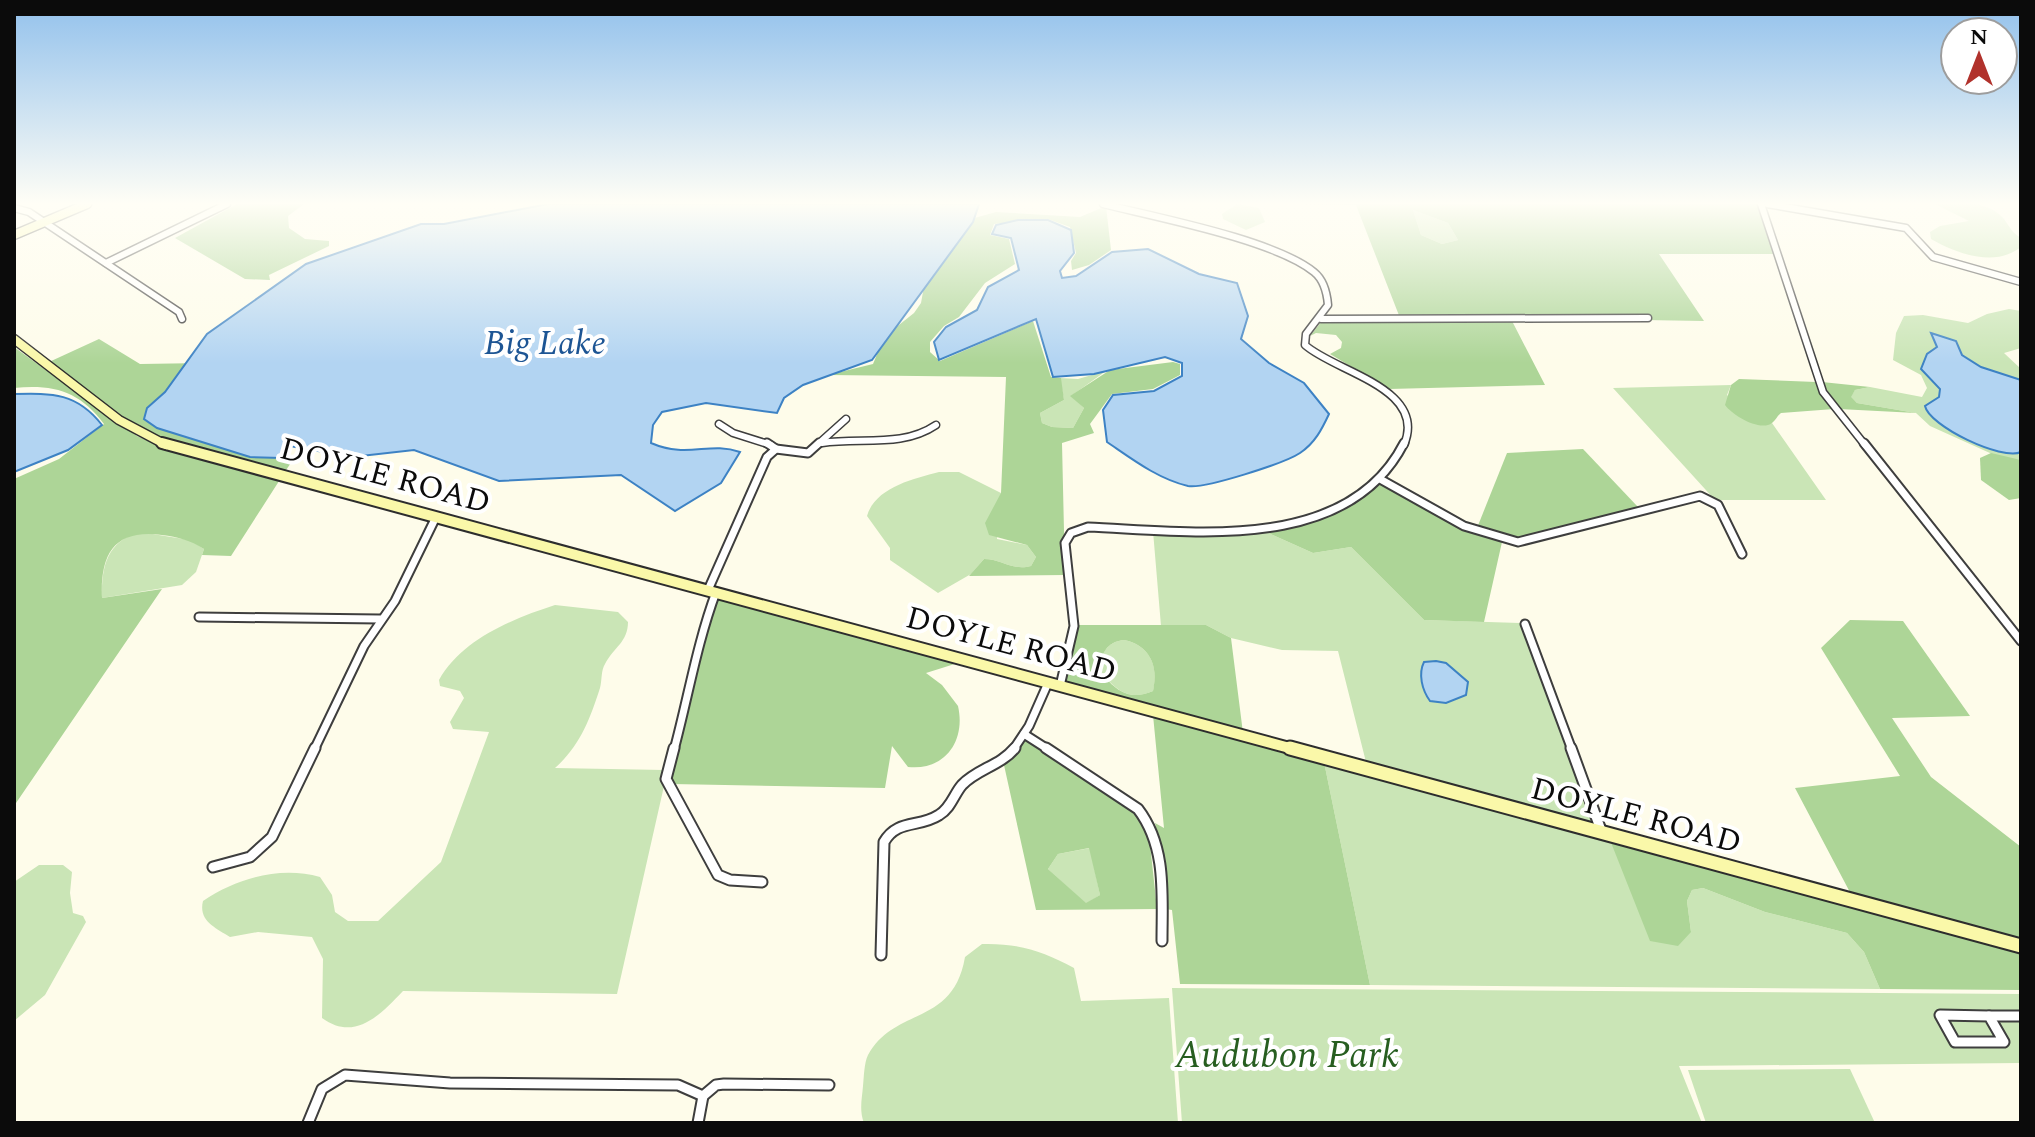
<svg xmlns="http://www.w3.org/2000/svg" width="2035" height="1137" viewBox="0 0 2035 1137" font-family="Spectral,serif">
	<rect width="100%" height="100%" fill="#fefcea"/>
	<g fill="#cae5b6">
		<path d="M 1237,204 L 1259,208 L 1265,222 L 1246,230 L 1223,219 L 1222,214 Z"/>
		<path d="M 1935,204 C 1960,204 1986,198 2004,219 C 2010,227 2012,233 2021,238 L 2021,247 C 1996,267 1959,255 1931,239 L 1930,232 L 1940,226 L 1969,221 Z"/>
		<path d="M 1413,210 L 1448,223 L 1458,240 L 1442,244 L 1421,235 Z"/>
		<path d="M 2009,309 L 2021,311 L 2021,348 L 2004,353 L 2021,369 L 2021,380 L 1986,370 L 1960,353 L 1938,347 L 1929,352 L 1922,369 L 1940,387 L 1939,397 L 1925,406 C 1933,427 2000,461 2021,452 L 2021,460 L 2001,458 L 1930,426 L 1916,413 L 1857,403 L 1850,397 L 1855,390 L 1870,387 L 1922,397 L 1927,388 L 1921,375 L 1893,360 L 1896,333 L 1904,316 L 1923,315 L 1968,323 L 1987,314 Z"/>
		<path d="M 1106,371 L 1071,396 L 1084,408 L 1073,428 L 1052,427 L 1042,423 L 1040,413 L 1064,400 L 1060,378 L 1078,379 Z"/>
		<path d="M 1731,385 L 1727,395 L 1761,425 L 1772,423 L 1826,500 L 1715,500 L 1613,388 Z"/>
		<path d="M 939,472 L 959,472 L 1001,493 L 997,539 L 1027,545 L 1036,557 L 1031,566 C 1012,571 1002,559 984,559 L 971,574 L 938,593 L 890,560 L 890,548 L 867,516 C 875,488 912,479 939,472 Z"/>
		<path d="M 1153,531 L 1264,531 L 1313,553 L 1351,547 L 1424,620 L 1520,623 L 1597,830 L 1367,766 L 1338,651 L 1282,650 L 1231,638 L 1206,625 L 1161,626 Z"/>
		<path d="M 140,532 L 190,540 L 204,549 L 196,572 L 182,585 L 102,598 C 101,567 107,541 140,532 Z"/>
		<path d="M 555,605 L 618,612 L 628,622 C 628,642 614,647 605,664 C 601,670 602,680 600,688 C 590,719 580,746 555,768 L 664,770 L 664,786 L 617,994 L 403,991 C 380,1015 355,1042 322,1018 L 323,959 L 312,937 L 258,932 L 230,937 C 216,928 198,921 203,901 C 237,878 280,866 320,877 L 332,895 L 335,912 L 348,921 L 378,921 L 441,862 L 489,732 L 453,729 L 450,722 L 464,698 L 460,691 L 440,686 L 439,680 C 462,639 512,619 555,605 Z"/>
		<path d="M 1124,640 C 1149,645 1159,665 1153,691 C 1128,702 1114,689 1099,669 C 1102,653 1106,642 1124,640 Z"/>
		<path d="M 1324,762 L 1610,840 L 1691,932 L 1687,901 L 1692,890 L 1703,888 L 1765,912 L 1847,933 L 1864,952 L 1880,989 L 1370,985 Z"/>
		<path d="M 1090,848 L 1100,895 L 1086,904 L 1048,869 L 1058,854 Z"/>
		<path d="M 39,865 L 63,865 L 72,872 L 70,893 L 73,913 L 83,916 L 86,922 L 45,995 L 14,1021 L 14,882 Z"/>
		<path d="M 982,944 C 1018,943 1043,951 1074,968 L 1081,1001 L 1169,998 L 1178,1123 L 864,1123 C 859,1110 862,1099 863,1086 C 864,1077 864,1063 868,1055 C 895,1006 953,1027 965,957 Z"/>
		<path d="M 1172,988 L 2021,994 L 2021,1063 L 1679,1066 L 1702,1123 L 1182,1123 Z"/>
		<path d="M 1850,1069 L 1875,1123 L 1706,1123 L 1688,1070 Z"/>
	</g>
	<g fill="#add597" fill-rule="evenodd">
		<path d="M 237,204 L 304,204 L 288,216 L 289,228 L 305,239 L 329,241 L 329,246 L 269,275 L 270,280 L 245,279 L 175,238 Z"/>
		<path d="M 1304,204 L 1759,204 L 1775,254 L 1659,254 L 1704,321 L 1644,320 L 1651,320 L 1649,317 L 1400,318 L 1356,205 ZM 1413,210 L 1448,223 L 1458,240 L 1442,244 L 1421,235 Z"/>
		<path d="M 1106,206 L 1111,250 L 1089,265 L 1072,270 L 1071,261 L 1076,253 L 1070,227 L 1048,219 L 994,224 L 990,235 L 1009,239 L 1015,264 L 985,283 L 959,317 L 944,326 L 930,342 L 930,352 L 940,361 L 1033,321 L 1051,377 L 1061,378 L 1064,400 L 1040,413 L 1042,423 L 1052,427 L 1073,428 L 1084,408 L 1070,396 L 1110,370 L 1173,362 L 1180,364 L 1180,375 L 1153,389 L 1112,394 L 1090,424 L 1094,433 L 1062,443 L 1065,575 L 969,576 L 984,559 C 1002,559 1012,571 1031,566 L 1036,557 L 1027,545 L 989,535 L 985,523 L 1001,493 L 1006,377 L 828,375 L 873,364 L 878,352 L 875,344 L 914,313 L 921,303 L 925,281 L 971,219 L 996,212 L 1080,217 Z"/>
		<path d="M 1322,321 L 1512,321 L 1545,385 L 1389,389 L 1330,354 L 1341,348 L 1342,342 L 1336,335 L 1316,333 L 1310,336 Z"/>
		<path d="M 99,339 L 140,364 L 204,363 C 185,381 150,395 144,419 L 157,428 L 250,457 L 295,457 L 284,473 L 168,443 L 122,418 L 49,362 Z"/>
		<path d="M 14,347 L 137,436 L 163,447 L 281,478 L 231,556 L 202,555 L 204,549 C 190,540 178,537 162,535 C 115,529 100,553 102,598 L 162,589 L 14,806 L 14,479 L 59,459 L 104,424 C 80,392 55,384 14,388 Z"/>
		<path d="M 1739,379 L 1816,382 L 1834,409 L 1781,413 C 1777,416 1776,420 1772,423 C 1760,432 1732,415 1725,405 L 1731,385 Z"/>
		<path d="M 1822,382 L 1870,387 L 1855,390 L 1851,397 L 1857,403 L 1916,413 L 1839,409 Z"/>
		<path d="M 1583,449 L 1638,507 L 1540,538 L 1513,539 L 1477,528 L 1507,453 Z"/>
		<path d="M 1991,453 L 2021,460 L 2021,498 L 2009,500 L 1981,480 L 1980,458 Z"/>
		<path d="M 1381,482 L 1476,533 L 1502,542 L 1484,622 L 1424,620 L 1351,547 L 1313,553 L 1264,531 L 1346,506 Z"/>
		<path d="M 718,596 L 961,662 L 926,673 L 942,685 L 958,706 C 966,741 945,771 908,767 L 892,746 L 885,788 L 672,784 L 670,778 C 685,717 697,655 718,596 Z"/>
		<path d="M 1850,620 L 1903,621 L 1970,716 L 1892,718 L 1931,777 L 2021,847 L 2021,943 L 1853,898 L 1795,788 L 1900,776 L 1821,648 Z"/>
		<path d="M 1077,625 L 1206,625 L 1231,638 L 1243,733 L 1064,684 ZM 1124,640 C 1149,645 1159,665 1153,691 C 1128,702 1114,689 1099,670 C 1102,653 1106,642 1124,640 Z"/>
		<path d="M 1153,715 L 1324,762 L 1370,985 L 1180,984 L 1172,910 L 1165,909 L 1161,850 L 1155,823 L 1164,828 Z"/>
		<path d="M 1025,739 L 1135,812 L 1148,826 L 1157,909 L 1036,910 L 1004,765 ZM 1089,848 L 1100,895 L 1086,903 L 1048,869 L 1058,854 Z"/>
		<path d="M 1610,840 L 2021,950 L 2021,990 L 1880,989 L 1864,952 L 1847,933 L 1765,912 L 1703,888 L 1692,890 L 1687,901 L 1691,932 L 1678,946 L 1650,941 Z"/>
	</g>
	<g fill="#b2d4f2" stroke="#3d82c4" stroke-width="2">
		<path d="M 548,204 L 979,204 L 973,222 L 872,360 L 803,385 L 784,398 L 777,413 L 706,403 L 662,412 L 653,425 L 651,443 C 688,459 709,441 740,452 L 721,483 L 675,511 L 621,475 L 499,481 L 414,450 L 352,457 L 284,445 L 281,458 L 250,457 L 157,428 L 144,419 L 147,408 L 165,392 L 207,334 L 306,264 L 421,224 L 444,224 Z"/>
		<path d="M 1018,220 L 1048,220 L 1071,230 L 1074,253 L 1060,271 L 1062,278 L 1076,276 L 1112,252 L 1148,249 L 1199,274 L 1237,283 L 1248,316 L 1241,339 L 1269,363 L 1304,383 L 1329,414 C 1322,429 1315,443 1300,453 C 1285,463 1205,489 1188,486 C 1158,479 1132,459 1107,442 L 1103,410 L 1113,395 L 1154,391 L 1182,376 L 1182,363 L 1165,357 L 1094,374 L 1053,377 L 1036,319 L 939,360 L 934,342 L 946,327 L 977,310 L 988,287 L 1019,270 L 1011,238 L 992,234 L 996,225 Z"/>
		<path d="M 1931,333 L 1956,341 L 1962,355 L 1981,367 L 2021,380 L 2021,452 C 2002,461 1929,426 1925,406 L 1939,397 L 1940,389 L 1921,369 L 1927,354 L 1937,347 Z"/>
		<path d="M 14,394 C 53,393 77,393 102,425 L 68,450 L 14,472 Z"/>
		<path d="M 1436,661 L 1446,663 L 1468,682 L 1466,695 L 1446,703 L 1430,701 C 1422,690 1418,674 1424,662 Z"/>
	</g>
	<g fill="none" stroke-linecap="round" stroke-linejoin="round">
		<g stroke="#3e3e3e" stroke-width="9">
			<g id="minor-far2">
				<path d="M 1103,204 C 1155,217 1275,240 1314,272 C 1324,280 1327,293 1328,305 L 1306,334 L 1305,345 C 1335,372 1428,388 1404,445"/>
				<path d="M 1761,204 L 1823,392 L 1865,445"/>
				<path d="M 1767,204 L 1906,228 L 1933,257 L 2021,282"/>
				<path d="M 14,208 L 29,212 L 179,312 L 182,319"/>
				<path d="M 106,263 L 227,204"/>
				<path d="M 1321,319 L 1648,318"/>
				<path d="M 719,424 L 733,433 L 771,445"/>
				<path d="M 822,443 C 861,437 902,448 936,425"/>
				<path d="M 817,445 L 846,419"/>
			</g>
		</g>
		<g stroke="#3e3e3e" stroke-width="11">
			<g id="minor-far1">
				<path d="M 1864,443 L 2021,641"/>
				<path d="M 776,449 L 808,453 L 819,443"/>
				<path d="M 1380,479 L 1464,526 L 1518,542 L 1700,496 L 1718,505 L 1742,554"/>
				<path d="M 708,590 L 767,457 L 776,449 L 767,443"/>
				<path d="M 199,617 L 380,619"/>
				<path d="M 1525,624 L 1572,750"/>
				<path d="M 1060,686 L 1074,626 L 1065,543 L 1071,533 L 1088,527 C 1190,531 1347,555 1404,443"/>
				<path d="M 1024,734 L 1049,750"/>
				<path d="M 314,750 L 364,646 L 395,601 L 436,517"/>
				<path d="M 674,750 C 688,698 697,643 716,592"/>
				<path d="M 1013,750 L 1029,726 L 1048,683"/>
			</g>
		</g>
		<g stroke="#3e3e3e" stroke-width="13">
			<g id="minor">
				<path d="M 674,748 L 666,779 L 718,875 L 730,880 L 762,882"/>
				<path d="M 1046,748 L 1138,809 C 1167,847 1162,895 1162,941"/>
				<path d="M 1571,748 L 1602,833"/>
				<path d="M 213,867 L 250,857 L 272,837 L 315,748"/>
				<path d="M 881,955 L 884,842 C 897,819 919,828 939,815 C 951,808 954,794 962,785 C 977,769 1000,766 1015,748"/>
				<path d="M 1940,1015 L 1989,1016 L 2004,1042 L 1955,1042 Z"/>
				<path d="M 1989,1016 L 2021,1016"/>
				<path d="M 308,1123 L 322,1089 L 345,1075 L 450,1083 L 678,1085 L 703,1096 L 716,1085 L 724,1084 L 829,1085"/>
				<path d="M 698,1123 L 703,1096"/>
			</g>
		</g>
		<g stroke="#2d2d2d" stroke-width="11">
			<g id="secondary-far2">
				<path d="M 14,235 L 87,204"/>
				<path d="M 14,339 L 119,420 L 166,445"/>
			</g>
		</g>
		<g stroke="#2d2d2d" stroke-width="14">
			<path id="secondary-far1" d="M 162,443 L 1297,750"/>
		</g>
		<g stroke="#2d2d2d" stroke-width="17">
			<path id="secondary" d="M 1290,748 L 2021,946"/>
		</g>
		<use href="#minor-far2" stroke="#fff" stroke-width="6"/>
		<use href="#minor-far1" stroke="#fff" stroke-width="7"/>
		<use href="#minor" stroke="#fff" stroke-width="9"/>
		<use href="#secondary-far2" stroke="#faf8a9" stroke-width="8"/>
		<use href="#secondary-far1" stroke="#faf8a9" stroke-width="10"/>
		<use href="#secondary" stroke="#faf8a9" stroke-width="13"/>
	</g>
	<linearGradient id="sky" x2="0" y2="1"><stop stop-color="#92c1ec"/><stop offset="0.56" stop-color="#fffef6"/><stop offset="1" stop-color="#fffef6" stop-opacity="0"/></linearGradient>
	<rect width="2035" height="363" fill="url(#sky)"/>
	<g text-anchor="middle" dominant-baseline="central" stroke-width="8" stroke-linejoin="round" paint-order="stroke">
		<g font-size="32" fill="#0b0b0b" stroke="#fff">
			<text transform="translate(385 476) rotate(15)">DOYLE ROAD</text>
			<text transform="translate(1011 645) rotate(15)">DOYLE ROAD</text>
			<text transform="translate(1636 816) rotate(15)">DOYLE ROAD</text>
		</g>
		<g font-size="34" font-style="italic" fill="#1d5594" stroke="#fff">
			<text x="545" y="344">Big Lake</text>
		</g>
		<g font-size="38" font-style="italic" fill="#275e20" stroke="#fff">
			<text x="1287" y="1056">Audubon Park</text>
		</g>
	</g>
	<rect width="2035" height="1137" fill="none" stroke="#0b0b0b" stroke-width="32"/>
	<g transform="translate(1979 56)"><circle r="38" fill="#ffffff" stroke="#9d9d9d" stroke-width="2"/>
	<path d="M0-6L14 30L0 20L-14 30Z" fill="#b1322c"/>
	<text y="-12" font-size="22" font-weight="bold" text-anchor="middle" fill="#0b0b0b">N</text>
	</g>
</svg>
